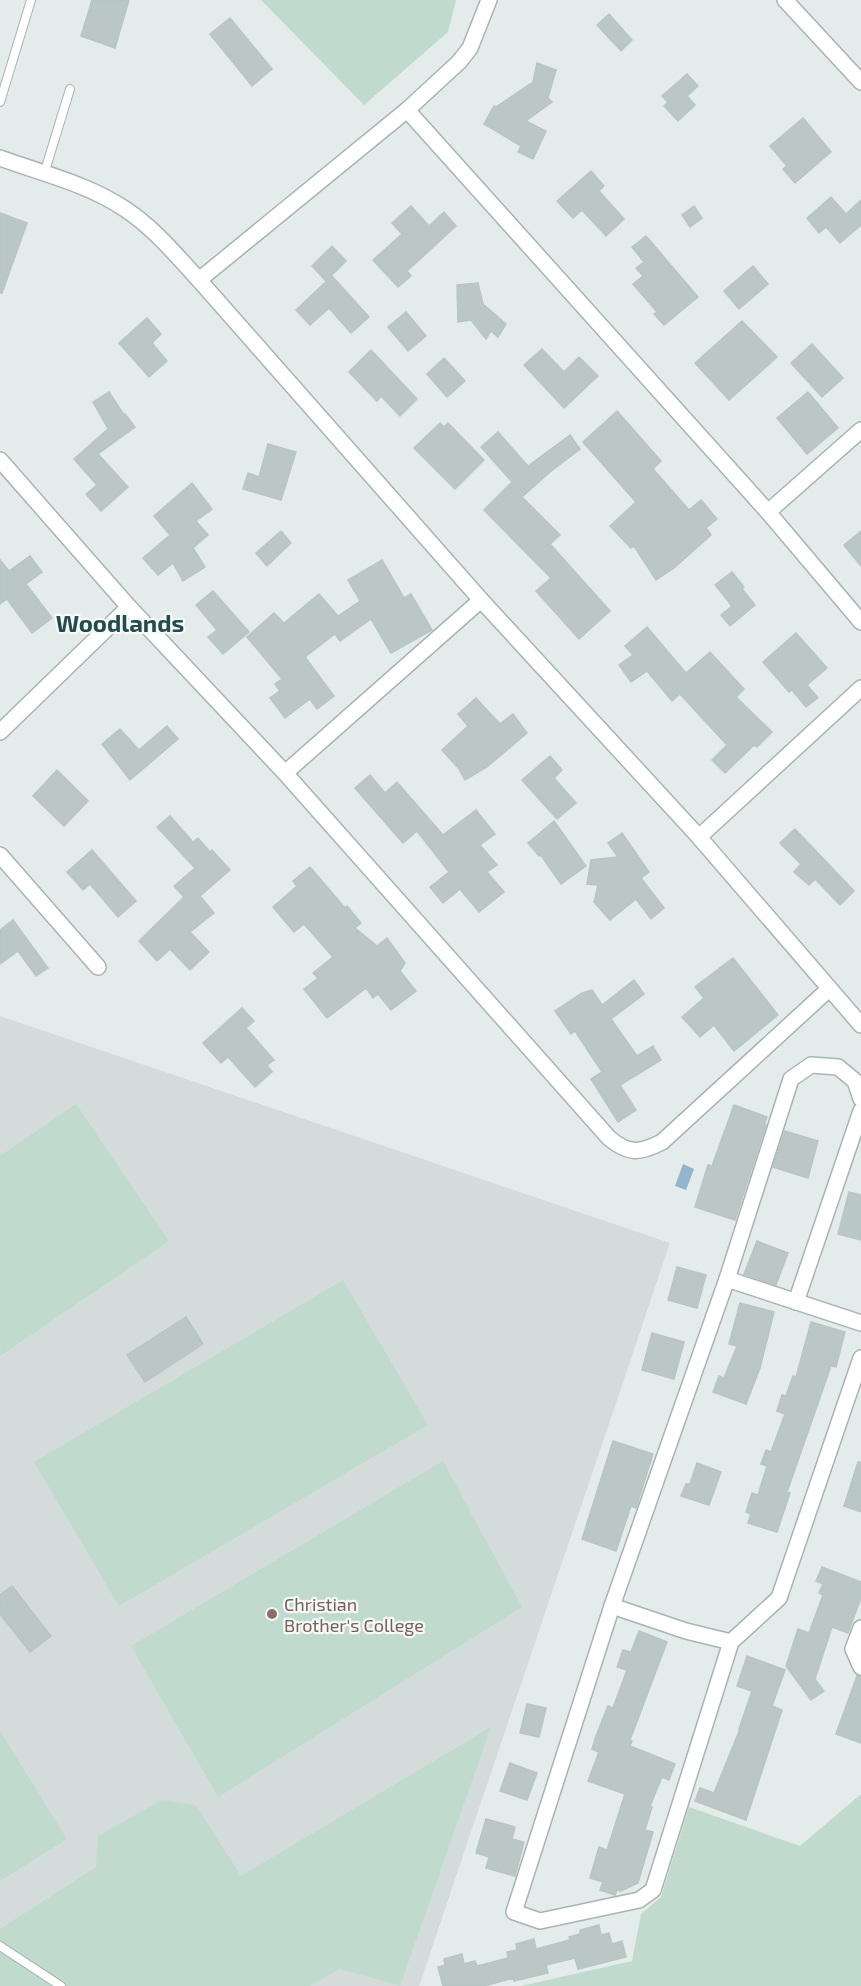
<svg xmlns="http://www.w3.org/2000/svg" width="861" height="1986" viewBox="0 0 861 1986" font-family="'Exo 2',sans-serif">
	<rect width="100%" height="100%" fill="#e4eceb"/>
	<path fill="#d3dcda" d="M 0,1016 L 670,1243 L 419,1986 L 0,1986 Z"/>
	<g fill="#c0dbce">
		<path d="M 261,0 L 456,0 L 448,32 L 364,105 Z"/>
		<path d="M 76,1104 L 169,1241 L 0,1356 L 0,1156 Z"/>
		<path d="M 343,1280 L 428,1425 L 119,1606 L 34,1462 Z"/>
		<path d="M 443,1461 L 522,1607 L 218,1797 L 131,1646 Z"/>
		<path d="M 491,1727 L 400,1986 L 340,1969 L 309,1986 L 0,1986 L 0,1929 L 96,1867 L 98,1836 L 162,1800 L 196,1805 L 241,1876 Z"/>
		<path d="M 0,1731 L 67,1839 L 0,1881 Z"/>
		<path d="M 861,1794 L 861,1986 L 521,1986 L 632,1961 L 641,1914 L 661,1897 L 689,1807 L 800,1846 Z"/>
	</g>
	<path fill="#92b4cc" d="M 683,1164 L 694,1169 L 686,1190 L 675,1186 Z"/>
	<g fill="#bac7c5" stroke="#b7c6c3" stroke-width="1.5">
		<path d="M 92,0 L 129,0 L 115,48 L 81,36 Z"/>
		<path d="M 609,14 L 632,40 L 621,51 L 597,25 Z"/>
		<path d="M 230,18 L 272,69 L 252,86 L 210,34 Z"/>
		<path d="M 537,63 L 556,70 L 548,98 L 552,102 L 526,121 L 546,131 L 533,159 L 518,152 L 521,146 L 484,124 L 494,106 L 496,107 L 533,82 Z"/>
		<path d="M 687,74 L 698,86 L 687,96 L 695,105 L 678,121 L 664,106 L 668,102 L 662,96 Z"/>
		<path d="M 803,118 L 831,152 L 795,183 L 783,169 L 787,166 L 770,146 Z"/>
		<path d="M 591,171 L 604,186 L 599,191 L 624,219 L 606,236 L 582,210 L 573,218 L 557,201 Z"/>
		<path d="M 831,197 L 846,214 L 861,200 L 861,225 L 840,243 L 826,227 L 819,233 L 807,218 Z"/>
		<path d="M 411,206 L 429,226 L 444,212 L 456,226 L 407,271 L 411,276 L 398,287 L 373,260 L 402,234 L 392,223 Z"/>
		<path d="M 694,206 L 702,218 L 690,227 L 682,215 Z"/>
		<path d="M 0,213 L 27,223 L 2,293 L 0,293 Z"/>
		<path d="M 646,236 L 698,297 L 664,325 L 654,314 L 657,312 L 633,284 L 643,276 L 636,268 L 644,262 L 632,247 Z"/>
		<path d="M 332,246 L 346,261 L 326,281 L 312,266 Z"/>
		<path d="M 753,266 L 768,284 L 739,309 L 724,291 Z"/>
		<path d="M 332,276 L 369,317 L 351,333 L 329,308 L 310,325 L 296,310 Z"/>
		<path d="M 478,283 L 483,304 L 506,324 L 498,337 L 491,331 L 486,339 L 471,320 L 458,322 L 457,285 Z"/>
		<path d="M 406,312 L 426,336 L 408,351 L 388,327 Z"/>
		<path d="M 147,318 L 161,334 L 152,343 L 167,361 L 149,377 L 119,343 Z"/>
		<path d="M 742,321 L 777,357 L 729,400 L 695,363 Z"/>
		<path d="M 812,344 L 843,378 L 822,397 L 791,363 Z"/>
		<path d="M 542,349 L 564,372 L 579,357 L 598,376 L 564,408 L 524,365 Z"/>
		<path d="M 371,350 L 417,399 L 400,416 L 381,396 L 377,401 L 349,372 Z"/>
		<path d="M 444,358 L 465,381 L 447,397 L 427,374 Z"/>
		<path d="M 109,392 L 124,415 L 125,414 L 135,427 L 98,454 L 128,487 L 101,511 L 86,494 L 97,485 L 74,459 L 108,429 L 93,402 Z"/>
		<path d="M 808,392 L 838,428 L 807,454 L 777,418 Z"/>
		<path d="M 617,411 L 661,461 L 653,469 L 689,510 L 701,500 L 717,519 L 706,528 L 711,535 L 674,568 L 656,580 L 634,546 L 631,548 L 610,526 L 636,502 L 583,442 Z"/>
		<path d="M 440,423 L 444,427 L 448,423 L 484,460 L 455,489 L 414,448 Z"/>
		<path d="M 498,432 L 528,466 L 570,435 L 580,449 L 550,472 L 522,497 L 560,535 L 550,544 L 610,611 L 579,639 L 536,591 L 551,578 L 484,510 L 512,482 L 481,447 Z"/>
		<path d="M 268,444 L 296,452 L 281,500 L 243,489 L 248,473 L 259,477 Z"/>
		<path d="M 192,483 L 212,509 L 196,521 L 208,535 L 193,548 L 205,567 L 183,581 L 173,563 L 158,575 L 143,558 L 170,535 L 154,516 Z"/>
		<path d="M 281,531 L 291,543 L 267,566 L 256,553 Z"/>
		<path d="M 861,531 L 861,566 L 844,545 Z"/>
		<path d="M 30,556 L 42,572 L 26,584 L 52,618 L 32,633 L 7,599 L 0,604 L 0,560 L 9,571 Z"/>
		<path d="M 382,560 L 404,598 L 411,594 L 432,630 L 391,653 L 371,619 L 340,641 L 335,634 L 305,657 L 334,696 L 317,709 L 310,699 L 285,718 L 270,698 L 280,691 L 275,684 L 282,679 L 247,637 L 274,613 L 284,623 L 319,594 L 338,616 L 360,601 L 348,580 Z"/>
		<path d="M 732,572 L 744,587 L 742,589 L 755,605 L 730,626 L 721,615 L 732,606 L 715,585 Z"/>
		<path d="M 213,591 L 249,632 L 223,654 L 208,637 L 217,630 L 196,605 Z"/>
		<path d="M 647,627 L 686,673 L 710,652 L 744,689 L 736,697 L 772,732 L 757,747 L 754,745 L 725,773 L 712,760 L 727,745 L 680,694 L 672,701 L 647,671 L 631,682 L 619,665 L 633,655 L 625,646 Z"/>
		<path d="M 796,633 L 827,668 L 807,685 L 818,698 L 806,707 L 792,690 L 789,692 L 763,662 Z"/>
		<path d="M 476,698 L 500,724 L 513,714 L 527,733 L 487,767 L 465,780 L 459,769 L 442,750 L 468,726 L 458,714 Z"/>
		<path d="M 167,726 L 178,739 L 130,780 L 102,744 L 120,729 L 139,750 Z"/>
		<path d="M 550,756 L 562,770 L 554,778 L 576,803 L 557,819 L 522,780 Z"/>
		<path d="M 57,770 L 88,801 L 64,826 L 33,796 Z"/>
		<path d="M 370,775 L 385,793 L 397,782 L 443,835 L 476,810 L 495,834 L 480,845 L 497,865 L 487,872 L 504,892 L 479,912 L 460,889 L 443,903 L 430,887 L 449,872 L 417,831 L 403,843 L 355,788 Z"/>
		<path d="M 170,816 L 193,842 L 198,838 L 210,852 L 212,850 L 230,870 L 200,896 L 214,913 L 190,932 L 209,952 L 190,970 L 170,949 L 157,961 L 139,941 L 184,897 L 174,886 L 195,868 L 157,827 Z"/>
		<path d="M 554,821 L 586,866 L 561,884 L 540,854 L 539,856 L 528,843 Z"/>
		<path d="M 795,829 L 854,891 L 840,905 L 815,879 L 809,885 L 794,872 L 801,864 L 780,843 Z"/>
		<path d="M 622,833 L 649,872 L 641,878 L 664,908 L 651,919 L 636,899 L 610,920 L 594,902 L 598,885 L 587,884 L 591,860 L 618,857 L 608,843 Z"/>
		<path d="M 92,850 L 136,901 L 118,917 L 90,884 L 83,890 L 67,872 Z"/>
		<path d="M 310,867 L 345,908 L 347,906 L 361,923 L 355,928 L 377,946 L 387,938 L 405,963 L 400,971 L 416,991 L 391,1010 L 378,994 L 373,998 L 366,988 L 327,1018 L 304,989 L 318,978 L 313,973 L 333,957 L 304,924 L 294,932 L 273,907 L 297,886 L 293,881 Z"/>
		<path d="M 13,920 L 48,968 L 36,976 L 18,951 L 0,964 L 0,930 Z"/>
		<path d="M 733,958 L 778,1015 L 734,1051 L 714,1025 L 700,1037 L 682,1017 L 704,998 L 695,987 Z"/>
		<path d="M 634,980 L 644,994 L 611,1019 L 637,1056 L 653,1046 L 661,1060 L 620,1085 L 636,1110 L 618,1122 L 591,1079 L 602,1072 L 575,1031 L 571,1034 L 555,1011 L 582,993 L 592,990 L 602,1005 Z"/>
		<path d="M 242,1008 L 254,1021 L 246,1028 L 274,1060 L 267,1065 L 272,1072 L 255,1087 L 228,1057 L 221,1063 L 203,1043 Z"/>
		<path d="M 734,1105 L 767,1117 L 764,1125 L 766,1125 L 735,1220 L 695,1207 L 708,1165 L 712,1166 Z"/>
		<path d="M 785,1131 L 818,1141 L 808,1178 L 773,1167 Z"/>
		<path d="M 849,1192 L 861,1195 L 861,1240 L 838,1234 Z"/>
		<path d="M 757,1241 L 788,1253 L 776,1285 L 744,1274 Z"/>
		<path d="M 677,1267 L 706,1275 L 697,1308 L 668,1300 Z"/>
		<path d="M 740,1303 L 774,1312 L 760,1368 L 746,1404 L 713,1392 L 719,1376 L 724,1378 L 737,1346 L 729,1344 Z"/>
		<path d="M 186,1317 L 203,1344 L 145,1382 L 127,1355 Z"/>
		<path d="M 811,1322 L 845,1332 L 836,1367 L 831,1366 L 787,1492 L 790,1493 L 777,1532 L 748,1523 L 751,1514 L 746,1512 L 752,1493 L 758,1495 L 767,1466 L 761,1464 L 766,1450 L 771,1452 L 785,1414 L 777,1411 L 782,1395 L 786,1396 L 793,1376 L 796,1377 Z"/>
		<path d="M 652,1333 L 684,1342 L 674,1379 L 642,1370 Z"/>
		<path d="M 613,1441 L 653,1454 L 636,1508 L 631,1506 L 616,1551 L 582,1539 Z"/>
		<path d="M 858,1462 L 861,1462 L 861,1512 L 844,1506 Z"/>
		<path d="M 697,1463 L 721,1472 L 709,1505 L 681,1496 L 686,1484 L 690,1484 Z"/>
		<path d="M 822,1567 L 861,1582 L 861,1598 L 848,1633 L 832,1627 L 815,1679 L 824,1691 L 811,1700 L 786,1666 L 798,1629 L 809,1633 L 823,1595 L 819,1593 L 823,1584 L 816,1581 Z"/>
		<path d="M 12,1586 L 51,1636 L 30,1652 L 0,1614 L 0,1595 Z"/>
		<path d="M 639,1631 L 667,1642 L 630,1740 L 632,1741 L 630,1746 L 675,1764 L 669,1780 L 662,1777 L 650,1806 L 652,1807 L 645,1830 L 653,1832 L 638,1883 L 621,1891 L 617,1890 L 615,1895 L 600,1890 L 603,1882 L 590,1878 L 599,1847 L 607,1850 L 625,1794 L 588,1781 L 599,1752 L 592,1749 L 596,1736 L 608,1706 L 613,1708 L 627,1670 L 617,1667 L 623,1650 L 631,1652 Z"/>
		<path d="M 747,1656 L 785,1670 L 772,1706 L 782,1710 L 746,1820 L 695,1801 L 700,1788 L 714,1793 L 740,1729 L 739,1729 L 752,1691 L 737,1686 Z"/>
		<path d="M 857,1676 L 861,1677 L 861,1743 L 836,1734 Z"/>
		<path d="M 527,1704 L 546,1708 L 539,1737 L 520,1733 Z"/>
		<path d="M 510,1763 L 537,1773 L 527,1800 L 500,1791 Z"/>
		<path d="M 486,1819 L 515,1827 L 512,1839 L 524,1842 L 515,1876 L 486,1868 L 489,1857 L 476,1853 Z"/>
		<path d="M 599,1925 L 601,1935 L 609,1933 L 612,1944 L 622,1941 L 626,1957 L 578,1969 L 575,1958 L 546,1965 L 548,1973 L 514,1981 L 514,1978 L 484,1986 L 443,1986 L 438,1967 L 445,1965 L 444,1959 L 462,1954 L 464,1964 L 475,1961 L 477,1966 L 508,1958 L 507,1952 L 517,1950 L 516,1944 L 534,1939 L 536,1949 L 570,1940 L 569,1937 L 580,1934 L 580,1930 Z"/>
	</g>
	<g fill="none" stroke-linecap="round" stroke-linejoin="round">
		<g stroke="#a7b4b3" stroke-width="10">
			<g id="lane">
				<path d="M 0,102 L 31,0"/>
				<path d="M 44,174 L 70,89"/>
				<path d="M 0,1946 L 61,1986"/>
			</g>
		</g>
		<g stroke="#a7b4b3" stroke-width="18">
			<g id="street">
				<path d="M 785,0 L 861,82"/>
				<path d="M 407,110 L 768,512 L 861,622"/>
				<path d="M 0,158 C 41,173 88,184 125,209 C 154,228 176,255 199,280 L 481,600 L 699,837 L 861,1025"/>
				<path d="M 199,280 L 407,110 L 459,62 L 470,48 L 489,0"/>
				<path d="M 0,460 L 129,607 L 285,773 L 609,1138 C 629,1155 640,1153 662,1142 L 829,989"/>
				<path d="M 768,512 L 861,430"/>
				<path d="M 0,732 L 129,607"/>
				<path d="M 285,773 L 481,600"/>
				<path d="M 699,837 L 861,688"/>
				<path d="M 0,855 L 98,967"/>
				<path d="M 861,1099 L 855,1081 L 838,1067 L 811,1065 L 791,1079 L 727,1279 L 612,1606 L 514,1912 L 540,1921 L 639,1900 L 653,1890 L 731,1642 L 779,1598 L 861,1358"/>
				<path d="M 727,1279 L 861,1323"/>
				<path d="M 796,1302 L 861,1111"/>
				<path d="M 612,1606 L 686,1631 L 731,1642"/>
				<path d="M 861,1628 L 853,1649 L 861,1667"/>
			</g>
		</g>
		<use href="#lane" stroke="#fff" stroke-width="8"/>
		<use href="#street" stroke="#fff" stroke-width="15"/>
	</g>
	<circle fill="#8d6e63" stroke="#f5f9f8" stroke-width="2" cx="272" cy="1614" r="6"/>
	<g text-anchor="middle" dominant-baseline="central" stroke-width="4.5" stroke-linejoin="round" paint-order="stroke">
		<g font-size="18" fill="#785e54" stroke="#f5f9f8" text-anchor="start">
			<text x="284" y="1604">Christian<tspan x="284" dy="21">Brother's College</tspan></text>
		</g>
		<g font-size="24" font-weight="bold" fill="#234c4d" stroke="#f5f9f8">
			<text x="120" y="622">Woodlands</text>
		</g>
	</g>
</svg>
